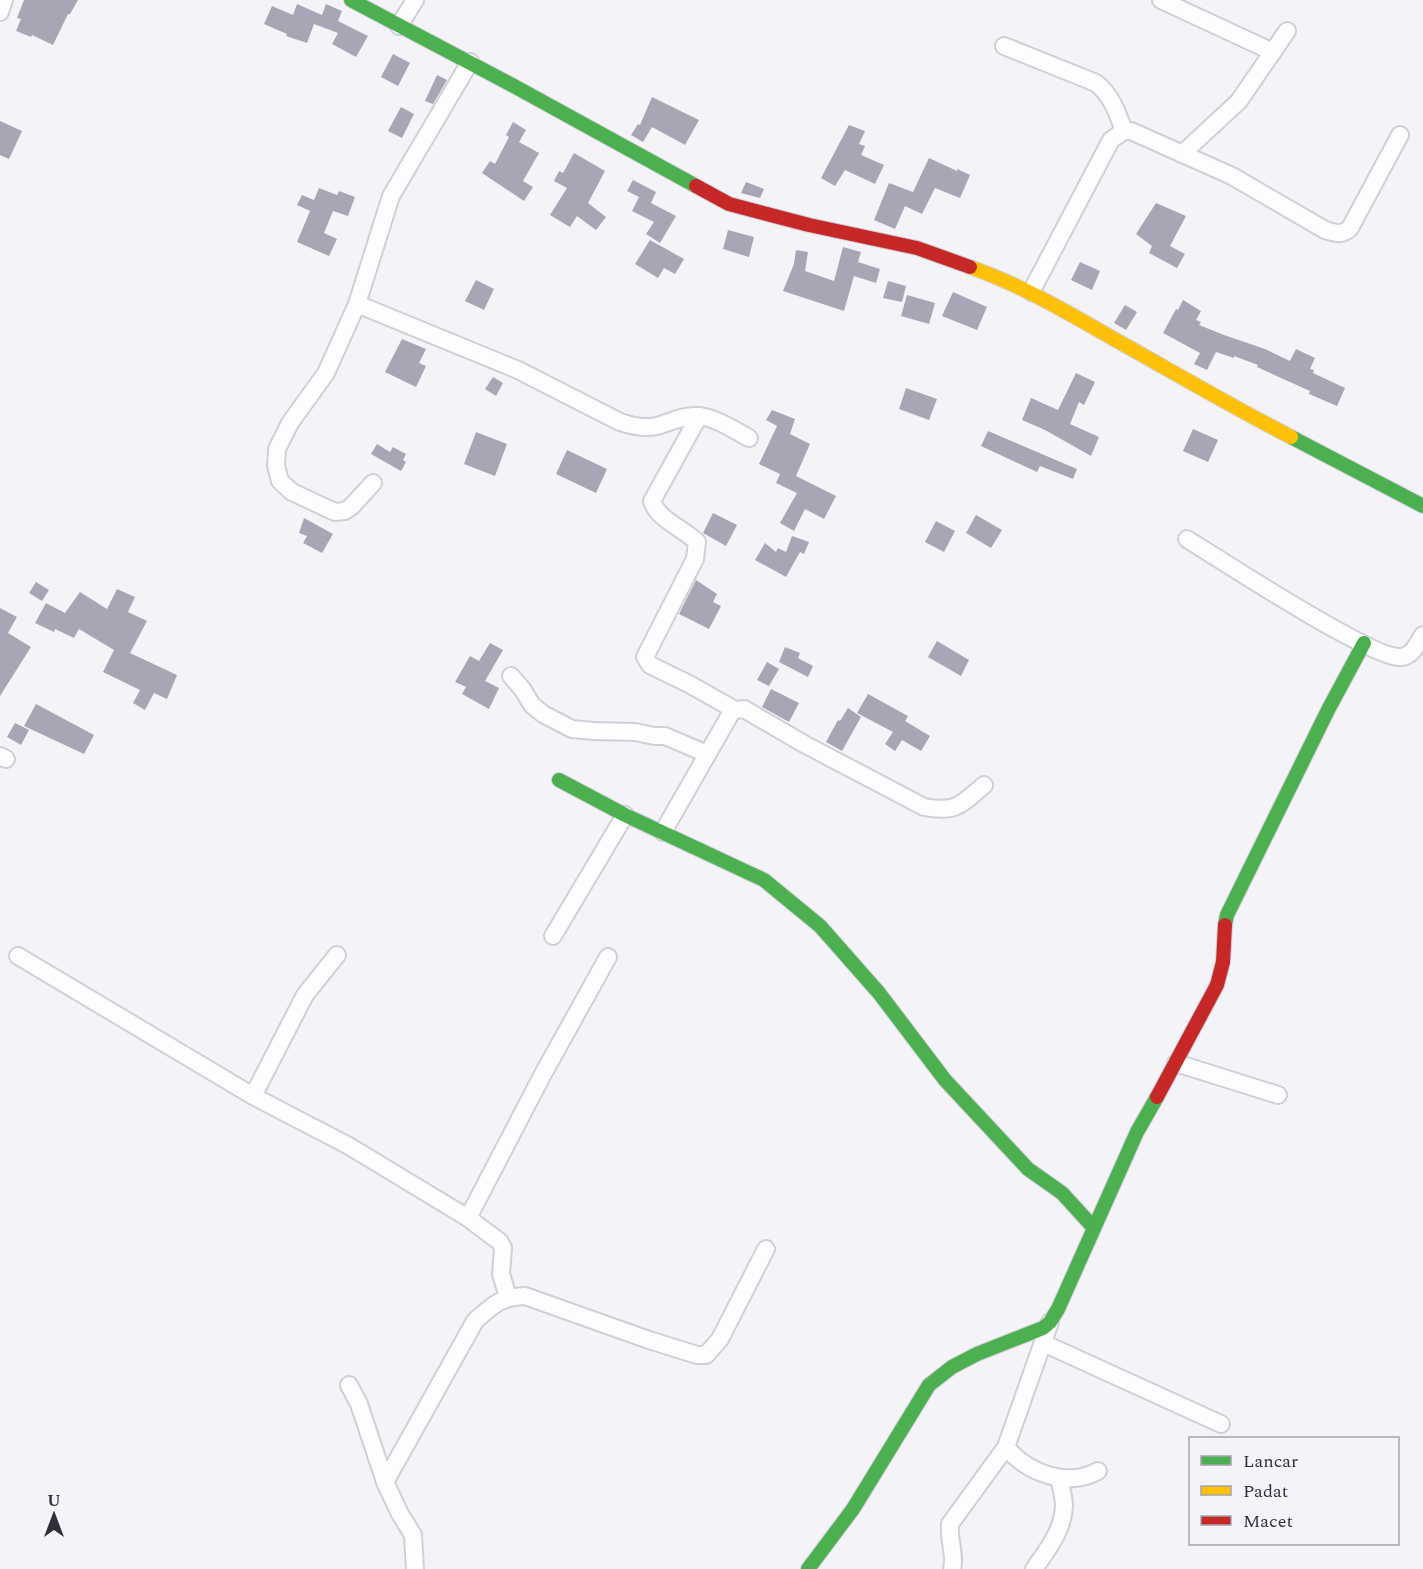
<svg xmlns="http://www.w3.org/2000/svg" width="1423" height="1569" viewBox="0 0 1423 1569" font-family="Spectral,serif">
	<rect width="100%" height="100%" fill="#f4f4f8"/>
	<g fill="#a8a5b5">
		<path d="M 24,0 L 78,0 L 70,14 L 68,14 L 53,45 L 32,35 L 31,37 L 16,31 L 21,19 L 17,18 Z"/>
		<path d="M 297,4 L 322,15 L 326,4 L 342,11 L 338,21 L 368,36 L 356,57 L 332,44 L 338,33 L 314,24 L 307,43 L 286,36 L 287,34 L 264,24 L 272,6 L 293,15 Z"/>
		<path d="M 393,54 L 410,63 L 398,86 L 381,77 Z"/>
		<path d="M 437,75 L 447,80 L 433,104 L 425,101 Z"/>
		<path d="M 652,97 L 699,120 L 685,145 L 652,127 L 643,142 L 631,135 L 638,124 L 640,125 Z"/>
		<path d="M 401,107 L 414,114 L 402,138 L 388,131 Z"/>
		<path d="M 0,121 L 22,131 L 9,159 L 0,155 Z"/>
		<path d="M 513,122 L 526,130 L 519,142 L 539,153 L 523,181 L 533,187 L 524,201 L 482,173 L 490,161 L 495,164 L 509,137 L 506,135 Z"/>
		<path d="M 849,125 L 865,131 L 859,144 L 865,146 L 861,155 L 884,165 L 875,184 L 845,170 L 835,186 L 821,178 Z"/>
		<path d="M 574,153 L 605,171 L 588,203 L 606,217 L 596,230 L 577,216 L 570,227 L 550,215 L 567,188 L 554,181 L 559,171 L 563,173 Z"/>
		<path d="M 929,158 L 957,171 L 957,169 L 970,175 L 960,198 L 935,188 L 922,214 L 905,206 L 895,229 L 874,220 L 889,183 L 913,192 Z"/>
		<path d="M 633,180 L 656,192 L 651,203 L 676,216 L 660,243 L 646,234 L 654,222 L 632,211 L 639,197 L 627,191 Z"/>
		<path d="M 746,182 L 764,189 L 760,198 L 741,193 Z"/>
		<path d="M 319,188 L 337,195 L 339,191 L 355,197 L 348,216 L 333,211 L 324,233 L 337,239 L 329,256 L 297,242 L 310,211 L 297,205 L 302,195 L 314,200 Z"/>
		<path d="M 1156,203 L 1186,216 L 1170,246 L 1185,254 L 1177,268 L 1149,253 L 1152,246 L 1136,234 Z"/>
		<path d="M 728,230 L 754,237 L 749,257 L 723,249 Z"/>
		<path d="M 650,240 L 684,259 L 675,274 L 664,268 L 658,278 L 635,264 Z"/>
		<path d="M 843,247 L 861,252 L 858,262 L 880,269 L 876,283 L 854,276 L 844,311 L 783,291 L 794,264 L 796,250 L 808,252 L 805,271 L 834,281 Z"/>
		<path d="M 1080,262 L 1100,271 L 1092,290 L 1071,280 Z"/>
		<path d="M 476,280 L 494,289 L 484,310 L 465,301 Z"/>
		<path d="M 888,281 L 906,286 L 902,302 L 883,298 Z"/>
		<path d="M 953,292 L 987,307 L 977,330 L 942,316 Z"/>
		<path d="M 907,295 L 935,303 L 929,324 L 901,316 Z"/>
		<path d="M 1183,300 L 1201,311 L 1196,320 L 1201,322 L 1199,325 L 1224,335 L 1265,349 L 1290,361 L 1296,349 L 1315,358 L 1310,369 L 1314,370 L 1313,373 L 1345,388 L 1337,406 L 1309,394 L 1310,391 L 1257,367 L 1258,365 L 1234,356 L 1234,358 L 1216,352 L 1207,370 L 1194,364 L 1200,353 L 1163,333 L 1176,309 L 1178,310 Z"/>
		<path d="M 1125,305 L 1137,312 L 1126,330 L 1114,323 Z"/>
		<path d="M 402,339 L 426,349 L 419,363 L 426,366 L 416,387 L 385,372 Z"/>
		<path d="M 1076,373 L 1095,382 L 1084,405 L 1079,402 L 1070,424 L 1099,437 L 1091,456 L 1045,430 L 1022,420 L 1031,398 L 1058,410 Z"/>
		<path d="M 493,377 L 503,383 L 496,396 L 485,389 Z"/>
		<path d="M 906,388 L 937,399 L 929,420 L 899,409 Z"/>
		<path d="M 772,410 L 795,419 L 790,434 L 810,444 L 796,476 L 836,496 L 824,519 L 805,509 L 794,531 L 780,523 L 797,493 L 776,483 L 780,474 L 759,464 L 777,426 L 766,420 Z"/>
		<path d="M 1193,429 L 1218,440 L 1208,462 L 1183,451 Z"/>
		<path d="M 988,431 L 1077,469 L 1073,479 L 1040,466 L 1037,472 L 981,446 Z"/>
		<path d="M 476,432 L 507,444 L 495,476 L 464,464 Z"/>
		<path d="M 377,444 L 390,452 L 393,447 L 406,454 L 403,460 L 406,462 L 401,471 L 371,454 Z"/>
		<path d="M 567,450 L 607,469 L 596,493 L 556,474 Z"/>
		<path d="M 713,513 L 737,525 L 726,546 L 703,533 Z"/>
		<path d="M 976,515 L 1002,530 L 991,548 L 966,533 Z"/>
		<path d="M 304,518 L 333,534 L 322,553 L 303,543 L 307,536 L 299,533 Z"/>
		<path d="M 936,521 L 955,531 L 944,552 L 925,542 Z"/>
		<path d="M 792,536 L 809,542 L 804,554 L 800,552 L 786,577 L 755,560 L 765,543 L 776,552 L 778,548 L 786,552 Z"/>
		<path d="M 696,580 L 717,594 L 713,602 L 721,606 L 709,629 L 679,614 Z"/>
		<path d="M 36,582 L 49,590 L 42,601 L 29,593 Z"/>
		<path d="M 117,589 L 135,597 L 128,612 L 147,621 L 130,653 L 177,675 L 167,699 L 154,693 L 145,710 L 133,703 L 140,690 L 103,672 L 114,650 L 79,629 L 74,638 L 55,629 L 54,632 L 35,623 L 46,603 L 65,613 L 80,592 L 107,609 Z"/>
		<path d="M 0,608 L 17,617 L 8,633 L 31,647 L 0,696 Z"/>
		<path d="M 937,641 L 969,660 L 961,676 L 928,657 Z"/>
		<path d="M 490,643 L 503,650 L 485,681 L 499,688 L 489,709 L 462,694 L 466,687 L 455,682 L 470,656 L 479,661 Z"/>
		<path d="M 785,647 L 800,653 L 798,658 L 813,666 L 808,677 L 779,662 Z"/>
		<path d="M 767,662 L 779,669 L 769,686 L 757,680 Z"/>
		<path d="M 771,689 L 799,703 L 789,722 L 762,707 Z"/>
		<path d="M 868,694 L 908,716 L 905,721 L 930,736 L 921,751 L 902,740 L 895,751 L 885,744 L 893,732 L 857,713 Z"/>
		<path d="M 36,704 L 94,735 L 84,754 L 24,726 Z"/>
		<path d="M 848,708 L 861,717 L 842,751 L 826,742 L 838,720 L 840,721 Z"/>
		<path d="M 15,723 L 29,730 L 21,745 L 7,737 Z"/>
	</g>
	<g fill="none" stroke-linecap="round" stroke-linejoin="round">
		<g stroke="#d0cfd8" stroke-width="20">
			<g id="street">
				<path d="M 1161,0 L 1273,52"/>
				<path d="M 0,12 L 4,0"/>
				<path d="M 399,26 L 415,0"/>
				<path d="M 1004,46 L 1096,83 C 1112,96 1117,112 1124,131"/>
				<path d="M 1182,154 L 1239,101 L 1287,31"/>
				<path d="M 1031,292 L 1111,140 L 1124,131 L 1131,131 L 1232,176 L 1325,230 C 1335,233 1342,236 1350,228 L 1400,135"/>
				<path d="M 357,304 L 518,370 L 620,422 C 632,426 644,429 657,426 C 671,422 683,415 698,416 C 715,417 734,430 749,438"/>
				<path d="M 699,416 L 652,501 C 657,519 684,529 697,542 L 695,559 L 645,657 L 650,665 L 689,684 L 735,710"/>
				<path d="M 373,483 L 352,506 L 345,511 L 335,512 L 292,492 L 280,481 L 276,465 L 277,449 L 290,423 L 326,373 L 357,304 L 391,196 L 470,62"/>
				<path d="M 1187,539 C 1219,559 1374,660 1401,657 C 1413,656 1417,644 1423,635"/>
				<path d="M 511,676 L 523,690 L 532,705 L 543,714 L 572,729 L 594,731 L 635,732 L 654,736 L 665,736 L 707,754"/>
				<path d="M 0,756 L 6,759"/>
				<path d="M 663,832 L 731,713 L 735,710 L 744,709 L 804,744 L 924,807 C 956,813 961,805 984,785"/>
				<path d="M 553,936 L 625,815"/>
				<path d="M 18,956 L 253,1096 L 349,1146 L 468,1218 L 500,1242 L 503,1248 L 501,1274 L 508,1297"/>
				<path d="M 1176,1063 L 1278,1095"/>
				<path d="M 253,1096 L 305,995 L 337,955"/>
				<path d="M 468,1218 L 543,1074 L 608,957"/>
				<path d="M 1050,1322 L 1006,1447 C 1027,1473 1067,1488 1098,1471"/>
				<path d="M 1043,1343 L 1221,1424"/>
				<path d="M 349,1385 L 359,1404 L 385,1482 L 400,1514 L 413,1535 L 415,1569"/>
				<path d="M 385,1482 L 475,1321 C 493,1305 500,1297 525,1296 L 649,1340 L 697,1355 L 706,1355 L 720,1339 L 766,1249"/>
				<path d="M 952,1569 C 956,1555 948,1539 950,1524 L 1006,1447"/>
				<path d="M 1034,1569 C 1047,1550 1063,1531 1064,1506 C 1064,1497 1061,1487 1059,1478"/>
			</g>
		</g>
		<g stroke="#d0cfd8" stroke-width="16">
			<g id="fast">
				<path d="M 351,0 L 512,85 L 696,186"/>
				<path d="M 1291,437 L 1423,506"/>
				<path d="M 559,780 L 625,815 L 764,880 L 820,926 L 879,993 L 945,1080 L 1028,1169 L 1062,1193 L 1093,1227"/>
				<path d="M 1225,925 L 1227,915 L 1328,710 L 1364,643"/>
				<path d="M 808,1569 L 853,1509 L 929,1385 L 952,1367 L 977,1354 L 1043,1328 L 1050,1322 L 1058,1309 L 1137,1132 L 1157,1097"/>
			</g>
		</g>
		<g stroke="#d0cfd8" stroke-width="16">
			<path id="slow" d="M 970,267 C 1021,285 1067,312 1114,339 C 1173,372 1231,406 1291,437"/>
		</g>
		<g stroke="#d0cfd8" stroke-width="16">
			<g id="jam">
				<path d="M 696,186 L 729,204 L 809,225 L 917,248 L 970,267"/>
				<path d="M 1157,1097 L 1217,985 L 1223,962 L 1225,925"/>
			</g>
		</g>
		<use href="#street" stroke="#fdfdfe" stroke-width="16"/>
		<use href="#fast" stroke="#4caf50" stroke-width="14"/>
		<use href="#slow" stroke="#ffc107" stroke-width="14"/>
		<use href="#jam" stroke="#c62828" stroke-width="14"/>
	</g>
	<rect x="1189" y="1437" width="210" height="108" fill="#f3f3f9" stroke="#a5a4ad" stroke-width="1.5"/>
	<rect x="1201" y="1456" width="30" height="9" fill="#4caf50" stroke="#a5a4ad" stroke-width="1.5"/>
	<text x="1243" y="1467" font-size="18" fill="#302e3b">Lancar</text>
	<rect x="1201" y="1486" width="30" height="9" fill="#ffc107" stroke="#a5a4ad" stroke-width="1.5"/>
	<text x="1243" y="1497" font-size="18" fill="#302e3b">Padat</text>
	<rect x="1201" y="1516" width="30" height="9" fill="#c62828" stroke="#a5a4ad" stroke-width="1.5"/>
	<text x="1243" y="1527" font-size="18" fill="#302e3b">Macet</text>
	<g transform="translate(54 1515)" stroke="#f3f3f9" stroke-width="4.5" paint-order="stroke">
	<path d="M0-4.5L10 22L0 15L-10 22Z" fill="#302e3b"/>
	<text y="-9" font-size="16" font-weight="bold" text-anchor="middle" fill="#302e3b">U</text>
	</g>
</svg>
